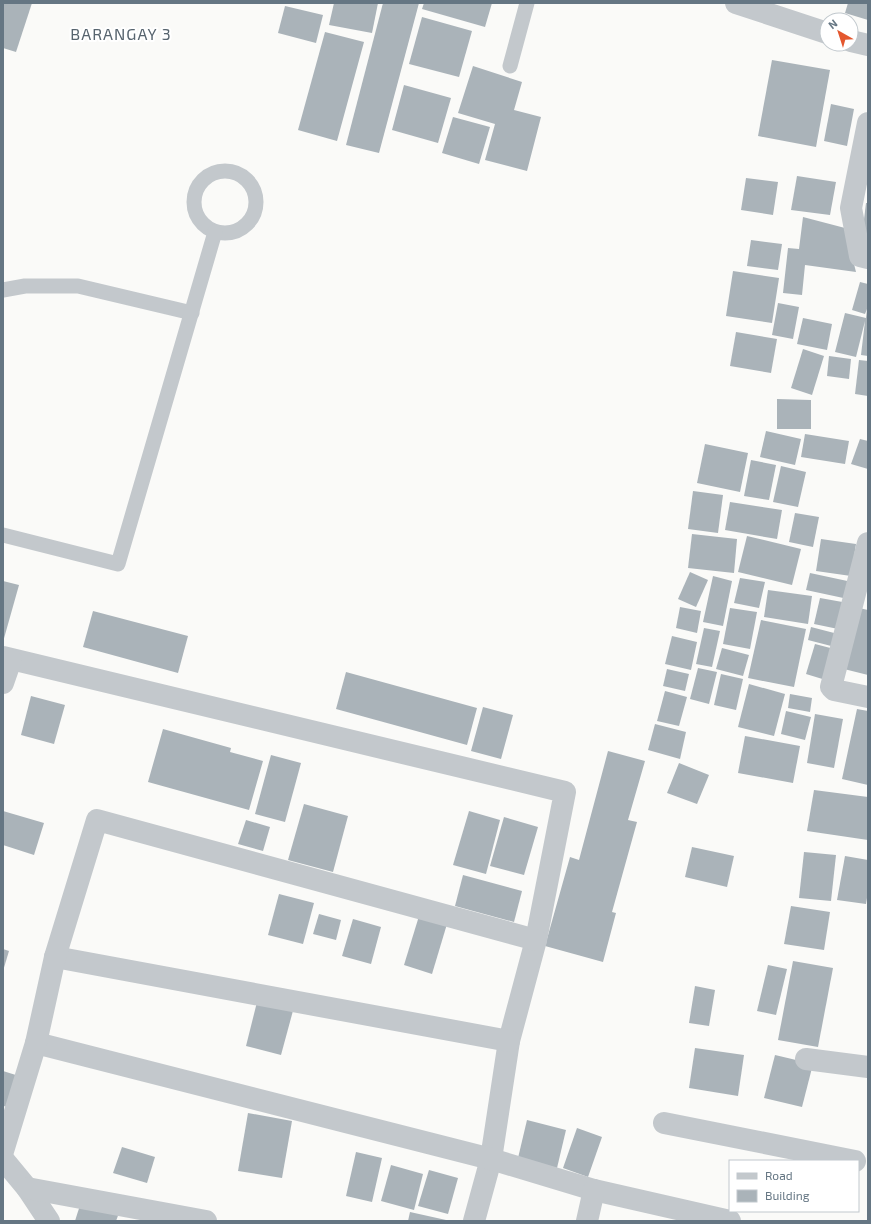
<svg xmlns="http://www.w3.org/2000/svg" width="871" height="1224" viewBox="0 0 871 1224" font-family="'Exo 2',sans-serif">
	<rect width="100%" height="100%" fill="#fafaf8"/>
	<g fill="#aab3b9">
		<path d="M 3,3 L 32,3 L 16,52 L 3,48 Z"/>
		<path d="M 334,3 L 378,3 L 372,33 L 329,25 Z"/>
		<path d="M 383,3 L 419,3 L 379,153 L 346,145 Z"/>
		<path d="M 424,3 L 492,3 L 485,27 L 422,9 Z"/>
		<path d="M 848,3 L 868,3 L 868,20 L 845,13 Z"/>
		<path d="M 285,6 L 323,15 L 316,43 L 278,33 Z"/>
		<path d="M 422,17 L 472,31 L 459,77 L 409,64 Z"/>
		<path d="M 325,32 L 364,42 L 337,141 L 298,130 Z"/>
		<path d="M 772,60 L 830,70 L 816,147 L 758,136 Z"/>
		<path d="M 473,66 L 522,82 L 514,110 L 541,117 L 527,171 L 485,160 L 495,124 L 458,113 Z"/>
		<path d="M 404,85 L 451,98 L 438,143 L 392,130 Z"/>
		<path d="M 831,104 L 854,109 L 847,146 L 824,141 Z"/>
		<path d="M 453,117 L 490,127 L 479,164 L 442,153 Z"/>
		<path d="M 797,176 L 836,182 L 830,215 L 791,210 Z"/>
		<path d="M 746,178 L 778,182 L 773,215 L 741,210 Z"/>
		<path d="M 866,203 L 868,203 L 868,237 L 862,236 Z"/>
		<path d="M 803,217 L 845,228 L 856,272 L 805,265 L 802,295 L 783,293 L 788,248 L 799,249 Z"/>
		<path d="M 751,240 L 782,244 L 778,270 L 747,266 Z"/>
		<path d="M 733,271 L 779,278 L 772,323 L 726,316 Z"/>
		<path d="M 860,282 L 868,284 L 868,356 L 861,355 L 865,321 L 856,357 L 835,352 L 845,313 L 866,318 L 867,309 L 865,314 L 852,310 Z"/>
		<path d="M 778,303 L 799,307 L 793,339 L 772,335 Z"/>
		<path d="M 803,318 L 832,324 L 827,350 L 797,344 Z"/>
		<path d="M 736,332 L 777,339 L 771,373 L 730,366 Z"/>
		<path d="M 803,349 L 824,356 L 812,395 L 791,388 Z"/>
		<path d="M 829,356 L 851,359 L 849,379 L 827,376 Z"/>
		<path d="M 859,360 L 868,361 L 868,396 L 855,394 Z"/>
		<path d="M 777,399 L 811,400 L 811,429 L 777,429 Z"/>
		<path d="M 766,431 L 801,439 L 795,465 L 760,457 Z"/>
		<path d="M 805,434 L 849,441 L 845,464 L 801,457 Z"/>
		<path d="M 860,439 L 868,441 L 868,469 L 851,464 Z"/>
		<path d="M 705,444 L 748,453 L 740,492 L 697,483 Z"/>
		<path d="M 751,460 L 776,465 L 769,500 L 744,496 Z"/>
		<path d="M 781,466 L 806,472 L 798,507 L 773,502 Z"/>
		<path d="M 693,491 L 723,495 L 718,533 L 688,529 Z"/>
		<path d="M 730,502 L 782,510 L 777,539 L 725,530 Z"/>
		<path d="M 795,513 L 819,517 L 813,547 L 789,542 Z"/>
		<path d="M 692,534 L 737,539 L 734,573 L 688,568 Z"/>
		<path d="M 747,536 L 801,549 L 792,585 L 738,572 Z"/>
		<path d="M 821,539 L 856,544 L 851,576 L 816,571 Z"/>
		<path d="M 690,572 L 708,580 L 696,607 L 678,599 Z"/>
		<path d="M 810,573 L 852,582 L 848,599 L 806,590 Z"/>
		<path d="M 713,576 L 732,581 L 723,626 L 703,622 Z"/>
		<path d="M 740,578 L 765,582 L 759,608 L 734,603 Z"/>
		<path d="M 3,581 L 19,585 L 3,642 Z"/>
		<path d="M 768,590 L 812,596 L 808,624 L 764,617 Z"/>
		<path d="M 820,598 L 848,603 L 843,630 L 814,624 Z"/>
		<path d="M 680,607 L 701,611 L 697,633 L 676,628 Z"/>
		<path d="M 730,608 L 757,612 L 750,649 L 723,644 Z"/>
		<path d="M 859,608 L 868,610 L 868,675 L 844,669 Z"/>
		<path d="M 93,611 L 188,636 L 178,673 L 83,647 Z"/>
		<path d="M 761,620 L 806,629 L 794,687 L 748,678 Z"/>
		<path d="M 811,627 L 838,634 L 835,647 L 808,640 Z"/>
		<path d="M 704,628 L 720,631 L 712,667 L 696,664 Z"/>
		<path d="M 672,636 L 697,642 L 691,670 L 665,664 Z"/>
		<path d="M 815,644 L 838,650 L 829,681 L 806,674 Z"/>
		<path d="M 722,648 L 749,655 L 743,676 L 716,669 Z"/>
		<path d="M 698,668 L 717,672 L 709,704 L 690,699 Z"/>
		<path d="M 667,669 L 689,674 L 685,691 L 663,686 Z"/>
		<path d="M 346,672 L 477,708 L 467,745 L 336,709 Z"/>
		<path d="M 721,674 L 743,679 L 736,710 L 714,705 Z"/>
		<path d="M 749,684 L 785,694 L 774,736 L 738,727 Z"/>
		<path d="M 665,691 L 687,697 L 679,726 L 657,721 Z"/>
		<path d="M 790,694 L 812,698 L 810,712 L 788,708 Z"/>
		<path d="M 31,696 L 65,705 L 54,744 L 21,735 Z"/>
		<path d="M 483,707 L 513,715 L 501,759 L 471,751 Z"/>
		<path d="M 857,709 L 868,711 L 868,785 L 842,779 Z"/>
		<path d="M 786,711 L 811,717 L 805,740 L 781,734 Z"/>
		<path d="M 815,714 L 843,719 L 834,768 L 807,763 Z"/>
		<path d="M 655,724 L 686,732 L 680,759 L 648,750 Z"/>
		<path d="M 163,729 L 231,748 L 230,752 L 263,761 L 249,810 L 148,782 Z"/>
		<path d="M 745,736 L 800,746 L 793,783 L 738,773 Z"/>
		<path d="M 608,751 L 645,761 L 628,820 L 637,822 L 612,912 L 616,913 L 603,962 L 545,946 L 570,857 L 579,860 Z"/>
		<path d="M 271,755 L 301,763 L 285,822 L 255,814 Z"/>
		<path d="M 679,763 L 709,775 L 697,804 L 667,793 Z"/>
		<path d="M 814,790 L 868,797 L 868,840 L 807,831 Z"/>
		<path d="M 304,804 L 348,816 L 333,872 L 288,860 Z"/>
		<path d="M 3,811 L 44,823 L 34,855 L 3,845 Z"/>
		<path d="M 469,811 L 500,820 L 486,874 L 453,865 Z"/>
		<path d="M 504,817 L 538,827 L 524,875 L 490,866 Z"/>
		<path d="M 246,820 L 270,827 L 263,851 L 238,844 Z"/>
		<path d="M 692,847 L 734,856 L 727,887 L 685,877 Z"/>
		<path d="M 804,852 L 836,855 L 831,901 L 799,898 Z"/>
		<path d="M 845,856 L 868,860 L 868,892 L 866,904 L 837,900 Z"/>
		<path d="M 463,875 L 522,891 L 514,922 L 455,906 Z"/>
		<path d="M 279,894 L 314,903 L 303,944 L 268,935 Z"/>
		<path d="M 791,906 L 830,912 L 824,950 L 784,944 Z"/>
		<path d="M 319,914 L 341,920 L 336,940 L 313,934 Z"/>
		<path d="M 419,916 L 447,924 L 432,974 L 404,965 Z"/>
		<path d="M 353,919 L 381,927 L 371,964 L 342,956 Z"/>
		<path d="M 3,949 L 9,951 L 3,971 Z"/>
		<path d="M 793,961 L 833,968 L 818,1047 L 778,1040 Z"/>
		<path d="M 768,965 L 787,969 L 776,1015 L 757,1011 Z"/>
		<path d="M 695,986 L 715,990 L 709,1026 L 689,1023 Z"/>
		<path d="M 258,998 L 294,1007 L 281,1055 L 246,1046 Z"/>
		<path d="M 695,1048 L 744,1055 L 738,1096 L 689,1088 Z"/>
		<path d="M 775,1055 L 813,1064 L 802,1107 L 764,1098 Z"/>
		<path d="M 3,1071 L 19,1076 L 9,1107 L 3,1106 Z"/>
		<path d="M 248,1113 L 292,1121 L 282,1178 L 238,1171 Z"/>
		<path d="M 527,1120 L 566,1130 L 557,1168 L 518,1158 Z"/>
		<path d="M 577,1128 L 602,1137 L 588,1177 L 563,1168 Z"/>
		<path d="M 122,1147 L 155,1157 L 147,1183 L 113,1173 Z"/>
		<path d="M 356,1152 L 382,1158 L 372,1202 L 346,1196 Z"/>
		<path d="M 391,1165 L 423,1174 L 414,1210 L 381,1201 Z"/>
		<path d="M 429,1170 L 458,1178 L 448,1214 L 418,1206 Z"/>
		<path d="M 81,1202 L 119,1213 L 116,1221 L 75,1221 Z"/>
		<path d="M 410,1212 L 446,1220 L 446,1221 L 408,1221 Z"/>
	</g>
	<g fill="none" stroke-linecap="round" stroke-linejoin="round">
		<g stroke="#c3c8cc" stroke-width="15">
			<path d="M 510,66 L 527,3"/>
			<circle cx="225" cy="202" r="31"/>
			<path d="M 3,290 L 25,286 L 78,286 L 192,313"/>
			<path d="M 3,535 L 118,564 L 215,232"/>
		</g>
		<g stroke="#c3c8cc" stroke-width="22">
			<path d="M 736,3 L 827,33"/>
			<path d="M 851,41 L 868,45"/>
			<path d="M 868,123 L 851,208 L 860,256 L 868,258"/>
			<path d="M 868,543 L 831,687 L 834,690 L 868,697"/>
			<path d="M 3,657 L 565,792 L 536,940 L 509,1041 L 491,1159 L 474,1221"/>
			<path d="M 3,683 L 11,660"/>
			<path d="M 55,957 L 509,1041"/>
			<path d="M 36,1043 L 491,1159 L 594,1190 L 730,1221"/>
			<path d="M 806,1059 L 868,1067"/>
			<path d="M 664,1123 L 855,1161"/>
			<path d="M 3,1151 L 36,1043 L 55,957 L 97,820 L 536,940"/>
			<path d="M 3,1159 L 27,1188 L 49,1221"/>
			<path d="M 27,1188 L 206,1221"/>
			<path d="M 587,1221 L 594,1190"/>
		</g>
	</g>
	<g text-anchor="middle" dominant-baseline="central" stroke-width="4" stroke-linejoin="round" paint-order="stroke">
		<g font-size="16" letter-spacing="1" fill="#57646e" stroke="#fff">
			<text x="121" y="33">BARANGAY 3</text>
		</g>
	</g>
	<rect width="871" height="1224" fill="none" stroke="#657683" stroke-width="8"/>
	<rect x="729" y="1160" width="130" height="52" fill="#ffffff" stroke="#c1c8cd"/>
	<rect x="737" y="1173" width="20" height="6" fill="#c3c8cc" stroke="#c1c8cd"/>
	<text x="765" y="1180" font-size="12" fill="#657683">Road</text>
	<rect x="737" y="1190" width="20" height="12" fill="#aab3b9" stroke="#c1c8cd"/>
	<text x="765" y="1200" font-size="12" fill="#657683">Building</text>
	<g transform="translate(839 32) rotate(321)"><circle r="19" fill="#ffffff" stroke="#c1c8cd"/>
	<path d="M0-3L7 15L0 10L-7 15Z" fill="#e4572e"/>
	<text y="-6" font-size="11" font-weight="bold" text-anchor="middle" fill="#657683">N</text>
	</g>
</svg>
